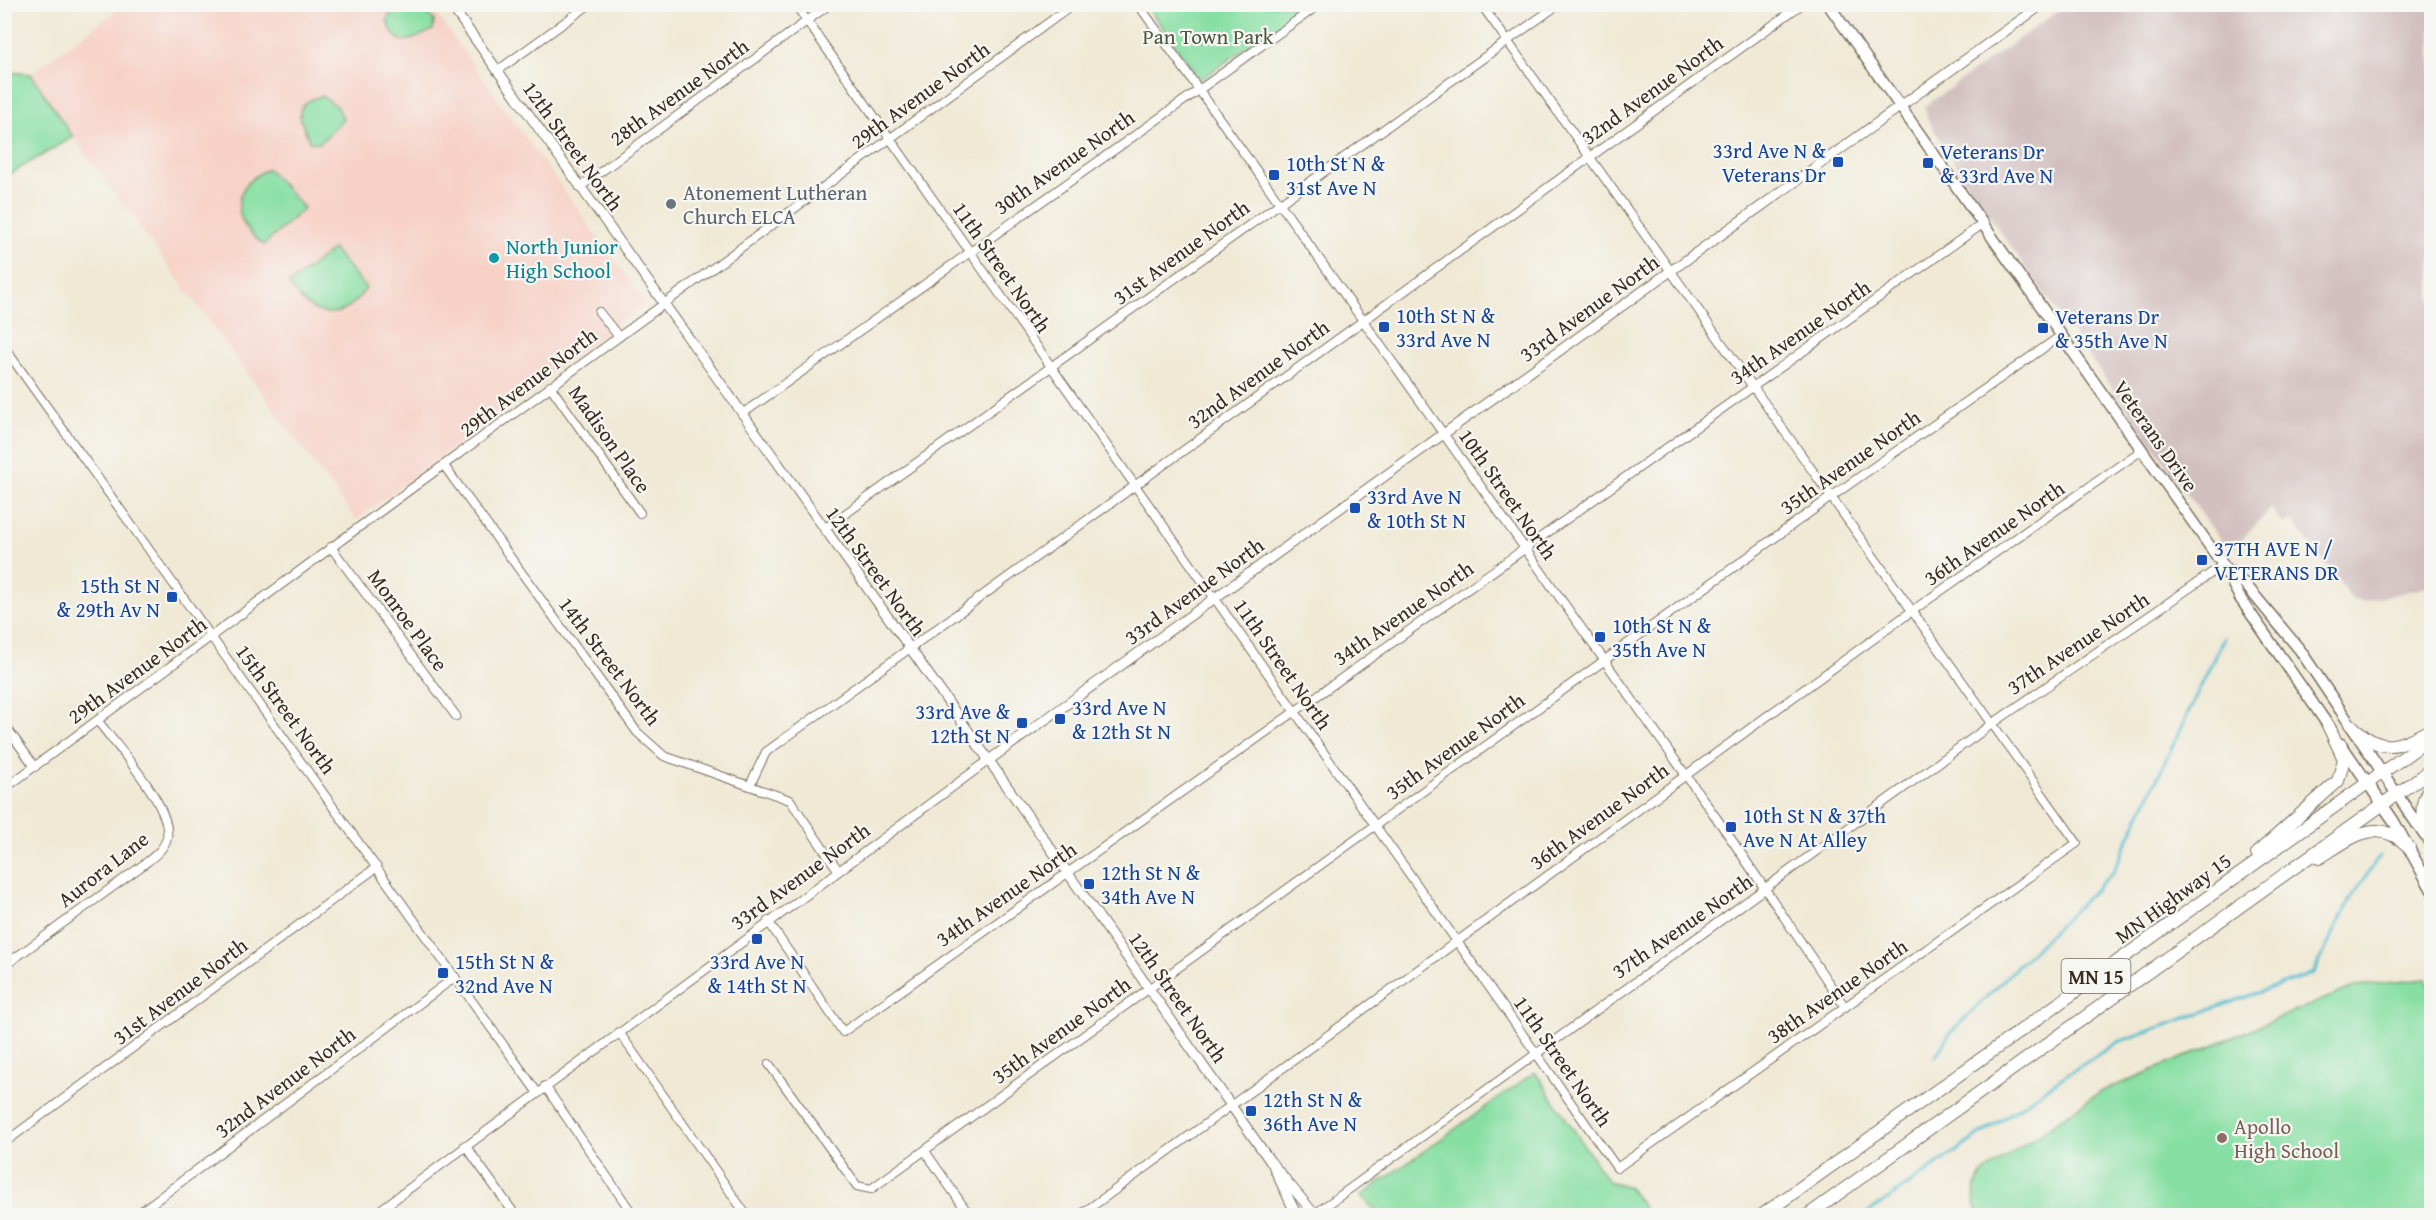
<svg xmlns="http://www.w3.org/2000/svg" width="2436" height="1220" viewBox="0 0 2436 1220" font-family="'Gentium Book Plus',serif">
	<rect width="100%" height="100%" fill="#f6f6f2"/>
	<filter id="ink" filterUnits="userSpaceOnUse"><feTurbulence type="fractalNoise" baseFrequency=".0167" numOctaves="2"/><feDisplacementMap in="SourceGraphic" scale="12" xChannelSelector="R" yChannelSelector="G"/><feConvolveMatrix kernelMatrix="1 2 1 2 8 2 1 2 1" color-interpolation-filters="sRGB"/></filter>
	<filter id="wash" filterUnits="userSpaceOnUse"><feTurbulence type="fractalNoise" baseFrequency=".008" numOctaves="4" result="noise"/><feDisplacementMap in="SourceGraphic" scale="24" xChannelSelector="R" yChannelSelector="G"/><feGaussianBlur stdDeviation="1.35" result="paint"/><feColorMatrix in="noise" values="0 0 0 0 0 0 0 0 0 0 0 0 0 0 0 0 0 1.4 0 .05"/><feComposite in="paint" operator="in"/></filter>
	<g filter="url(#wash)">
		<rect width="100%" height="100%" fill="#f0e9d5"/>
		<path fill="#f7d1c6" d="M 124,5 L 430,5 L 645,303 L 356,520 L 73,137 L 31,74 Z"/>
		<path fill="#d2bfbf" d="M 2066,5 L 2431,5 L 2431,586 L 2362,602 L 2353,600 L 2294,523 L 2289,520 L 2283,524 L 2271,508 L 2237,545 L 2230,547 L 2223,544 L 1970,189 L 1927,118 L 1925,106 Z"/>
		<g fill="#87dfa3" stroke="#618460" stroke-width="1.5">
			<path d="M 396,5 L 416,5 L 434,20 L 433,30 C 409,41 396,51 387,19 Z"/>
			<path d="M 1146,5 L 1307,5 L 1200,80 Z"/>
			<path d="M 4,72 L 31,74 L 73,137 L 5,177 Z"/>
			<path d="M 322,96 L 338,107 L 343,119 L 320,143 L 310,142 C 299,117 290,104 322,96 Z"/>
			<path d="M 268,169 L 304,208 L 264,245 C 231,221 229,187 268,169 Z"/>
			<path d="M 333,249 L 366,288 C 342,325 311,319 289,284 Z"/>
			<path d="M 2426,979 L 2432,993 L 2431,1215 L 1981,1216 C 1971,1201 1973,1186 1983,1173 L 2100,1092 L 2356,986 Z"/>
			<path d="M 1535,1072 L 1608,1181 L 1629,1187 L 1649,1215 L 1380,1215 L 1361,1196 Z"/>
		</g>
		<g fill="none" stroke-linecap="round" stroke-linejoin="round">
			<g stroke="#53bcd0" stroke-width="3">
				<path d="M 1935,1057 L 1951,1032 L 2113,872 L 2224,637"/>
				<path d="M 1863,1216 L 2066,1075 L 2118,1042 L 2314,973 L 2349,901 L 2380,856"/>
			</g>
		</g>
	</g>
	<g filter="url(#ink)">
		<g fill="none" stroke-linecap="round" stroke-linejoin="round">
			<g stroke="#7a6d5e" stroke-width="10">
				<g id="minor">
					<path d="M 795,4 L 1617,1168 L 2077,843 L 1481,4"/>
					<path d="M 1138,4 L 1727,833 L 1845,1007"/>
					<path d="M 497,71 L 590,4"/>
					<path d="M 580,187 L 830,4"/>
					<path d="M 599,312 L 619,337"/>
					<path d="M 4,347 L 537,1092"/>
					<path d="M 550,386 L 640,513"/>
					<path d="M 742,414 L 1320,4"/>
					<path d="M 445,467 L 637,732 L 664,756 L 790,800 L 838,870"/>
					<path d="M 824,529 L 1559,4"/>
					<path d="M 331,547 L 456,716"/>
					<path d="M 4,724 L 35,767"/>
					<path d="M 750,785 L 766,752 L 1802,4"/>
					<path d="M 4,789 C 359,525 717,266 1074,4"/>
					<path d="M 768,921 L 843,1032 L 1984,223"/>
					<path d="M 4,966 L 143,865 C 152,858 165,849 167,837 C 172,805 116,746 98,721"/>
					<path d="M 619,1032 L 747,1216"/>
					<path d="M 769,1064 L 857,1186 L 871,1189 L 1831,497 L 2062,335"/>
					<path d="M 545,1086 L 634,1216"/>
					<path d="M 4,1143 L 377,867"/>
					<path d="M 465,1145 L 516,1216"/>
					<path d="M 925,1151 L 970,1216"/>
					<path d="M 135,1216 L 455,977"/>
					<path d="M 372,1216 L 989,760"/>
					<path d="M 1079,1216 L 1912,611 L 2142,450"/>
					<path d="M 1312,1216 L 1992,724 L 2223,565"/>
				</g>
			</g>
			<g stroke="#7a6d5e" stroke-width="11">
				<g id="tertiary">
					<path d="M 450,4 L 910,648 L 1270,1161 L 1316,1216"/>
					<path d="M 989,760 L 2043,4"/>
					<path d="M 1274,1168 L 1297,1216"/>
				</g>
			</g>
			<g stroke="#7a6d5e" stroke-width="13">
				<g id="secondary">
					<path d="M 1828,4 L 2223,565 L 2240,598 L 2332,731"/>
					<path d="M 2225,568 L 2245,584 L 2300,650 L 2425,836"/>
					<path d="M 2341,744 L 2393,820 L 2432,890"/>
				</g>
			</g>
			<g stroke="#7a6d5e" stroke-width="14">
				<g id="trunk">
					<path d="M 2350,724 C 2382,755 2395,748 2432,729"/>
					<path d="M 2432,785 C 2415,806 2424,825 2432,847"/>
					<path d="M 2257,853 L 2338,781 L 2344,759 L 2328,725"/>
					<path d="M 2319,858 C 2350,839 2376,814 2409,847"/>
					<path d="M 1761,1216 L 2432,737"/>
					<path d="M 1807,1216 L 2432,769"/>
				</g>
			</g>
			<use href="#minor" stroke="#fff" stroke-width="8"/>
			<use href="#tertiary" stroke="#fff" stroke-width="9"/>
			<use href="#secondary" stroke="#fff" stroke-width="10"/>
			<use href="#trunk" stroke="#fff" stroke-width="12"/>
		</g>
	</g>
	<g fill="#1a4fb4" stroke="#f6f6f2" stroke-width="2">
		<rect x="1832" y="156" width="12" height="12" rx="3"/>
		<rect x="1922" y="157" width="12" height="12" rx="3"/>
		<rect x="1268" y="169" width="12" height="12" rx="3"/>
		<rect x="1378" y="321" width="12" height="12" rx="3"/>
		<rect x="2037" y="322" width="12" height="12" rx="3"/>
		<rect x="1349" y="502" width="12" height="12" rx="3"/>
		<rect x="2196" y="554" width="12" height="12" rx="3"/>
		<rect x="166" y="591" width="12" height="12" rx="3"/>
		<rect x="1594" y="631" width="12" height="12" rx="3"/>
		<rect x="1054" y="713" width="12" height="12" rx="3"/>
		<rect x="1016" y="717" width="12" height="12" rx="3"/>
		<rect x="1725" y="821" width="12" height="12" rx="3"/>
		<rect x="1083" y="878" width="12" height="12" rx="3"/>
		<rect x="751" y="933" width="12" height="12" rx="3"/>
		<rect x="437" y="967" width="12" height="12" rx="3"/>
		<rect x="1245" y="1105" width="12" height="12" rx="3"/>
	</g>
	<circle fill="#6b7280" stroke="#f6f6f2" stroke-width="2" cx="671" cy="204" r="6"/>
	<circle fill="#0f9aa8" stroke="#f6f6f2" stroke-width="2" cx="494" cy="258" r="6"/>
	<circle fill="#8d6e63" stroke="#f6f6f2" stroke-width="2" cx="2222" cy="1138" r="6"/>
	<g text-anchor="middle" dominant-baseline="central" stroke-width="4.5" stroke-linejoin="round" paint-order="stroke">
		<rect fill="#f6f6f2" stroke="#73675e" stroke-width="1.5" x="2061.5" y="959" width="69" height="34" rx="4.5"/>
		<g font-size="20" font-weight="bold" fill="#3b2a1e">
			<text x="2096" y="976">MN 15</text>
		</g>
		<g font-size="21" fill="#4e573f" stroke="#f6f6f2">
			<text x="1208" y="36">Pan Town Park</text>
		</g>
		<g font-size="21" fill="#3b2a1e" stroke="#f6f6f2">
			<text transform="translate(1652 90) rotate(-36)">32nd Avenue North</text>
			<text transform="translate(679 92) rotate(-36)">28th Avenue North</text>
			<text transform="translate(920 95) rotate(-36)">29th Avenue North</text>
			<text transform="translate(573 146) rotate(54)">12th Street North</text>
			<text transform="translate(1064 162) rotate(-35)">30th Avenue North</text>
			<text transform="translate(1181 252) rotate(-36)">31st Avenue North</text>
			<text transform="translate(1002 267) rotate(55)">11th Street North</text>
			<text transform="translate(1589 308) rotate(-36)">33rd Avenue North</text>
			<text transform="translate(1800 332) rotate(-35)">34th Avenue North</text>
			<text transform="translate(1258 374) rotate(-36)">32nd Avenue North</text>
			<text transform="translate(528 382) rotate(-37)">29th Avenue North</text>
			<text transform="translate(2156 436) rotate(55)">Veterans Drive</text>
			<text transform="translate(610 439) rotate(55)">Madison Place</text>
			<text transform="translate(1850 462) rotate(-35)">35th Avenue North</text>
			<text transform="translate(1508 494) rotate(55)">10th Street North</text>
			<text transform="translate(1994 533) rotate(-35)">36th Avenue North</text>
			<text transform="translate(876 571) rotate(54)">12th Street North</text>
			<text transform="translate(1194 591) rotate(-36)">33rd Avenue North</text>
			<text transform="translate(1403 613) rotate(-35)">34th Avenue North</text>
			<text transform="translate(408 620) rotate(54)">Monroe Place</text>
			<text transform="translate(2078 643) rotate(-34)">37th Avenue North</text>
			<text transform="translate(610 661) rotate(53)">14th Street North</text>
			<text transform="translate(1283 664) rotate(55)">11th Street North</text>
			<text transform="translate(137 670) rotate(-36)">29th Avenue North</text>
			<text transform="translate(286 709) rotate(54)">15th Street North</text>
			<text transform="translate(1455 746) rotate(-36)">35th Avenue North</text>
			<text transform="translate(1599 816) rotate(-36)">36th Avenue North</text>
			<text transform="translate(103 869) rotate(-38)">Aurora Lane</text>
			<text transform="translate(800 876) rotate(-36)">33rd Avenue North</text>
			<text transform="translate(1006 894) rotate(-35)">34th Avenue North</text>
			<text transform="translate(2173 898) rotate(-36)">MN Highway 15</text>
			<text transform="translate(1682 926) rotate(-35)">37th Avenue North</text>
			<text transform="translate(180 991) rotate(-37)">31st Avenue North</text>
			<text transform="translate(1837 991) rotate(-35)">38th Avenue North</text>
			<text transform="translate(1178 997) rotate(55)">12th Street North</text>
			<text transform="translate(1061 1030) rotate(-36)">35th Avenue North</text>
			<text transform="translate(1563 1061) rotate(55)">11th Street North</text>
			<text transform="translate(285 1082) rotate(-37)">32nd Avenue North</text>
		</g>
		<g font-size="21" fill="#164399" stroke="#f6f6f2" text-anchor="start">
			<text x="1826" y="150" text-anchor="end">33rd Ave N &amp;<tspan x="1826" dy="24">Veterans Dr</tspan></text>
			<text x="1940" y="151">Veterans Dr<tspan x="1940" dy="24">&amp; 33rd Ave N</tspan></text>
			<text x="1286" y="163">10th St N &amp;<tspan x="1286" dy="24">31st Ave N</tspan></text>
			<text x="1396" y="315">10th St N &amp;<tspan x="1396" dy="24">33rd Ave N</tspan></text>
			<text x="2055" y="316">Veterans Dr<tspan x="2055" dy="24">&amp; 35th Ave N</tspan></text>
			<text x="1367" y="496">33rd Ave N<tspan x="1367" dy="24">&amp; 10th St N</tspan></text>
			<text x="2214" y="548">37TH AVE N /<tspan x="2214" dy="24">VETERANS DR</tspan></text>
			<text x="160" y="585" text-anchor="end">15th St N<tspan x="160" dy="24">&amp; 29th Av N</tspan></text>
			<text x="1612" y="625">10th St N &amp;<tspan x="1612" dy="24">35th Ave N</tspan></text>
			<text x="1072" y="707">33rd Ave N<tspan x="1072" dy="24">&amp; 12th St N</tspan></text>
			<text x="1010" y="711" text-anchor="end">33rd Ave &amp;<tspan x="1010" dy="24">12th St N</tspan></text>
			<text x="1743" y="815">10th St N &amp; 37th<tspan x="1743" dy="24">Ave N At Alley</tspan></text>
			<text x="1101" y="872">12th St N &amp;<tspan x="1101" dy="24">34th Ave N</tspan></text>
			<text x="455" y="961">15th St N &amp;<tspan x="455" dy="24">32nd Ave N</tspan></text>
			<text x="757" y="961" text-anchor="middle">33rd Ave N<tspan x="757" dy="24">&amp; 14th St N</tspan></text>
			<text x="1263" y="1099">12th St N &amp;<tspan x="1263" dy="24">36th Ave N</tspan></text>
		</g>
		<g font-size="21" fill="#5b616d" stroke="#f6f6f2" text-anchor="start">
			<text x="683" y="192">Atonement Lutheran<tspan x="683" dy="24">Church ELCA</tspan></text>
		</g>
		<g font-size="21" fill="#0d838f" stroke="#f6f6f2" text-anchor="start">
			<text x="506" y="246">North Junior<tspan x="506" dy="24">High School</tspan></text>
		</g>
		<g font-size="21" fill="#785e54" stroke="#f6f6f2" text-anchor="start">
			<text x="2234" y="1126">Apollo<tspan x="2234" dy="24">High School</tspan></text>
		</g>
	</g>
	<rect width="2436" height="1220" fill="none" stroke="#f6f6f2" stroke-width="24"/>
</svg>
